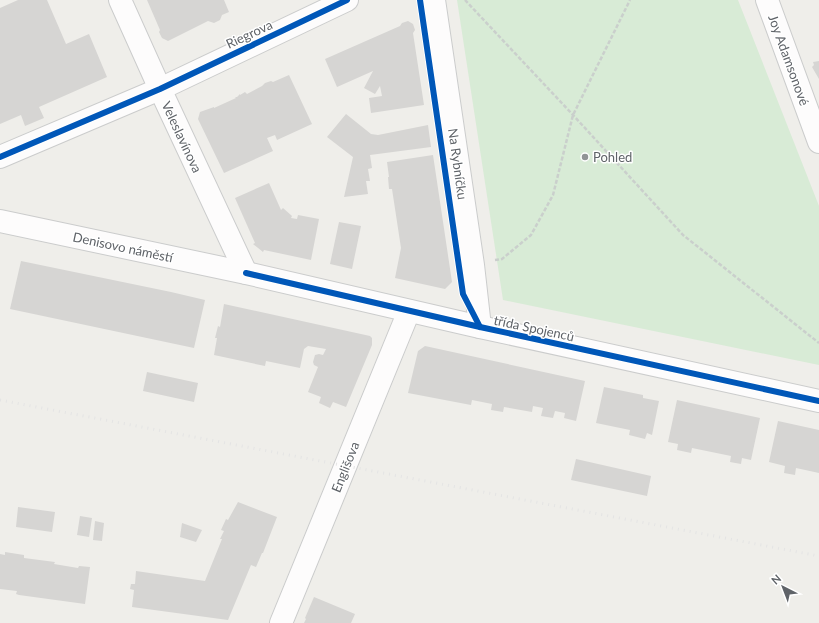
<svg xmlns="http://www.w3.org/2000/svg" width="819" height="623" viewBox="0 0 819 623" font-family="Lato,sans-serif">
	<rect width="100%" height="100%" fill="#efeeea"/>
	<path fill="#d8ebd6" d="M 457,0 L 738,0 L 819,206 L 819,365 L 503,300 Z"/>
	<g fill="#d6d5d3">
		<path d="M 18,0 L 47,0 L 66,44 L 89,34 L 107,77 L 39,107 L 44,118 L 25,126 L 21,115 L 0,124 L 0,8 Z"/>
		<path d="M 147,0 L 224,0 L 229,12 L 222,15 L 220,20 L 214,23 L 208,21 L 168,41 L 162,38 L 159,32 L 160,30 Z"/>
		<path d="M 408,21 L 413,24 L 415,30 L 413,33 L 424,105 L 371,113 L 369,98 L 382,96 L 380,86 L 375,94 L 364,88 L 373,71 L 337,87 L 325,59 L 400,26 L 402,23 Z"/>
		<path d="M 819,61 L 819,79 L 812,67 L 814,65 L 813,62 Z"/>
		<path d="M 289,75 L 312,124 L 277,140 L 275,135 L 267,138 L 273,151 L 224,173 L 198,119 L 200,112 L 214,107 L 214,108 L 236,98 L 235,97 L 237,97 L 240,94 L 240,95 L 245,92 L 247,94 L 262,86 L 265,83 L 271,81 L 273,82 Z"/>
		<path d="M 346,114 L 371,134 L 378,135 L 428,125 L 431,147 L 370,155 L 372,168 L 368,169 L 370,181 L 366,181 L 368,194 L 344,197 L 353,157 L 327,137 Z"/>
		<path d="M 433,155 L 452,282 L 445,289 L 395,278 L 401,248 L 392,189 L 389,189 L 388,177 L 389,177 L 387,162 Z"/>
		<path d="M 269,183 L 281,210 L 283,208 L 292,216 L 291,218 L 297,219 L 298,215 L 319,219 L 311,260 L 264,250 L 263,252 L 253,244 L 255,243 L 235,198 Z"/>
		<path d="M 339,222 L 361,226 L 352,269 L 330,264 Z"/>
		<path d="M 21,261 L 171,292 L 205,300 L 194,348 L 10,309 Z"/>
		<path d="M 224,304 L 370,336 L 372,338 L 372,345 L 346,407 L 333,402 L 330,408 L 319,403 L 321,397 L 308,392 L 318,367 L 314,365 L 313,362 L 315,355 L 319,354 L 323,355 L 326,349 L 308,346 L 304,349 L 300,368 L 266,361 L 265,366 L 214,355 L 217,338 L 215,338 L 218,326 L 220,327 Z"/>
		<path d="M 425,346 L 585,381 L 576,421 L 564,418 L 565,413 L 555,411 L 553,418 L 541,416 L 543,408 L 533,406 L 532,412 L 504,407 L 503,412 L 491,410 L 492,404 L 472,400 L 471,405 L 408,393 L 418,351 Z"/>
		<path d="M 147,372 L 198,383 L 194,402 L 143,391 Z"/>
		<path d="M 604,387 L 643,395 L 643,398 L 659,401 L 652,435 L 647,433 L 645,439 L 629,435 L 630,430 L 596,423 Z"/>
		<path d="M 677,400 L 760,418 L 751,460 L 742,458 L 741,464 L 730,462 L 731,456 L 692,448 L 691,453 L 677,450 L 678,444 L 668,442 Z"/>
		<path d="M 778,421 L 819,430 L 819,473 L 796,468 L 795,475 L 784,473 L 785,466 L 769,462 Z"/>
		<path d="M 576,459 L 651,476 L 647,496 L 571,480 Z"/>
		<path d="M 238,502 L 277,517 L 263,553 L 262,553 L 256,567 L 251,565 L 228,620 L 132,607 L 134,590 L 130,589 L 131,584 L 135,584 L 136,571 L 205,581 L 222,539 L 220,539 L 224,531 L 221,530 L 226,519 L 228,520 Z"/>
		<path d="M 18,507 L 55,512 L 52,532 L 16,527 Z"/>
		<path d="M 80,516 L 92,518 L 89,537 L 77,535 Z"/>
		<path d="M 95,521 L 104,523 L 102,541 L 93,540 Z"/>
		<path d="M 182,523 L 202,530 L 196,542 L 180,537 Z"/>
		<path d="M 5,552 L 24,555 L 24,558 L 55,562 L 54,564 L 78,568 L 79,566 L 90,567 L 85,604 L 19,595 L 16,594 L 17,591 L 0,589 L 0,554 L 5,555 Z"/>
		<path d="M 314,597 L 355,614 L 351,623 L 304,623 L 306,619 L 305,618 Z"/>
	</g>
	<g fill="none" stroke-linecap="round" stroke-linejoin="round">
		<g stroke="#cbcccc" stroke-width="24">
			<g id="minor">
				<path d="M 120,0 L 160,89 L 246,273"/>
				<path d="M 434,0 L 473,265 L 480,327"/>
				<path d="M 767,0 L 819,142"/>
				<path d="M 0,157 L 160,89 L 347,0"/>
				<path d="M 0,221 L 246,273 L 480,327 L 819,401"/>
				<path d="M 281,623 L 409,311"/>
			</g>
		</g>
		<g stroke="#cacfcc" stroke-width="2.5" stroke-dasharray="4 2" stroke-linecap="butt">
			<path d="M 465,0 L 573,115 L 683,235 L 819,343"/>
			<path d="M 495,260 L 502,259 L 531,235 L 553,195 L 573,115 L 630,0"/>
		</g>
		<use href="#minor" stroke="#fdfcfc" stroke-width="22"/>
		<path stroke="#e4e4e4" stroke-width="3" stroke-dasharray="1 5" stroke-linecap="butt" d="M 0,400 L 819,556"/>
		<g stroke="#fff" stroke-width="8">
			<g id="cycleway">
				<path d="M 420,0 L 463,294 L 480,327"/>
				<path d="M 0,157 L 160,89 L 347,0"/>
				<path d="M 246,273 L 480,327 L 819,401"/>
			</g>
		</g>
		<use href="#cycleway" stroke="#0057b8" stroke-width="6"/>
	</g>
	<circle fill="#919496" stroke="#fff" stroke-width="1.5" cx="585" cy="157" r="4"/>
	<g text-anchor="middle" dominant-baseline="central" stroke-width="3" stroke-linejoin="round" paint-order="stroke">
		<g font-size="13" fill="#5f6368" stroke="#fff">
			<text transform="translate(249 34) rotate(-25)">Riegrova</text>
			<text transform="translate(789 60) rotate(70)">Joy Adamsonové</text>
			<text transform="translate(182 137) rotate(65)">Veleslavínova</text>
			<text transform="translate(458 164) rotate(82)">Na Rybníčku</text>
			<text transform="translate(123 247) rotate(12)">Denisovo náměstí</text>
			<text transform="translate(534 328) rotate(12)">třída Spojenců</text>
			<text transform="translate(345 467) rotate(-68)">Englišova</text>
		</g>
		<g font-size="13" fill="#5f6368" stroke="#fff" text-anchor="start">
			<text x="593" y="157">Pohled</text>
		</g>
	</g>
	<g transform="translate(783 587) rotate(318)" stroke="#ffffff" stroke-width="3" paint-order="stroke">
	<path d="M0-3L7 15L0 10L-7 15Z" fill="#5f6368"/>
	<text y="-6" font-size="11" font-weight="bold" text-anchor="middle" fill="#5f6368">N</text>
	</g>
</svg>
